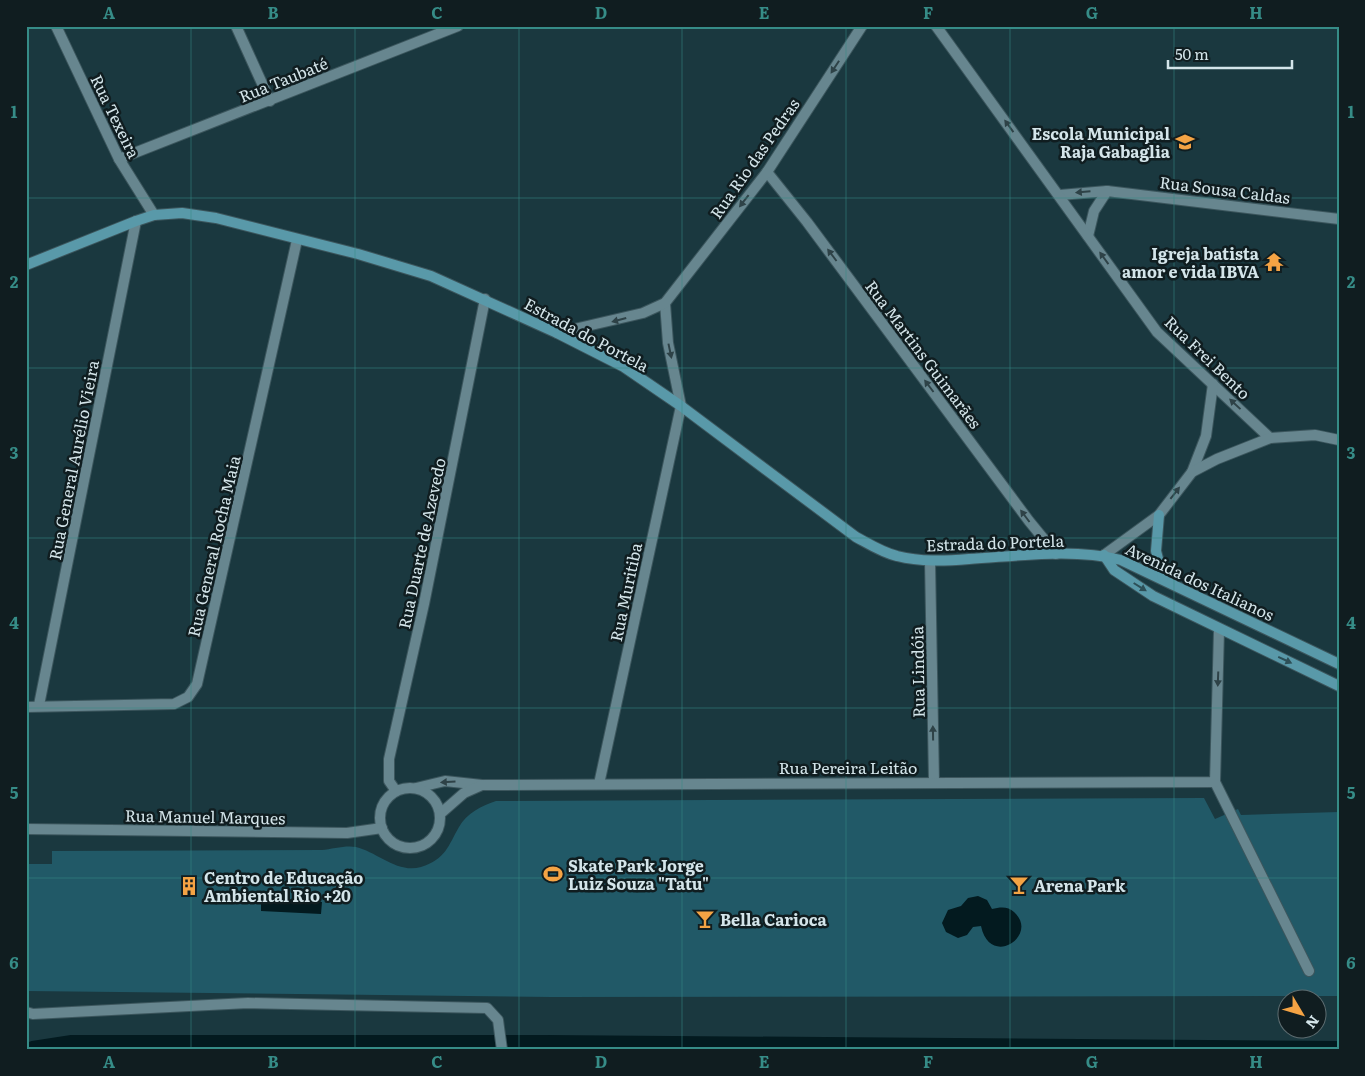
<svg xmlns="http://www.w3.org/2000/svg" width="1365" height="1076" viewBox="0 0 1365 1076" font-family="Literata,serif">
	<rect width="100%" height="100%" fill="#1a383f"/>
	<path fill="#215967" d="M 1204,798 L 1215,819 L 1238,809 L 1241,815 L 1339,812 L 1339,996 L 552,997 L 26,991 L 26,864 L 52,864 L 52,851 L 322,850 C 332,849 346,845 356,847 C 377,852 398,874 421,867 C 446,859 448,846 459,827 C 467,813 481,806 496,801 Z"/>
	<g fill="#031a1f">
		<path d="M 978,896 L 987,900 L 992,909 C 1000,907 1008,906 1014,912 C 1040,935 990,969 981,926 L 973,927 L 967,935 L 958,938 L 946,932 L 942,923 L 948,910 L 961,906 L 968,898 Z"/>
		<path d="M 261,900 L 322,902 L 321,914 L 261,911 Z"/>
	</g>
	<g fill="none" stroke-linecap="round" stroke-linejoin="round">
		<path stroke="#031a1f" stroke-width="18" d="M 33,1050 L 72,1044 L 548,1044 L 1339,1050"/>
		<g stroke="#3c565d" stroke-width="12">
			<path id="pedestrian" d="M 1215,782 L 1309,971"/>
		</g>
		<g stroke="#3c565d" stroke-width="12">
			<g id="minor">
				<path d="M 56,26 L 119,159 L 154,215"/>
				<path d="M 236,26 L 270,101"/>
				<path d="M 119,159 L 458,26"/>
				<path d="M 767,172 L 807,222 L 1029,521 L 1056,554"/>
				<path d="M 1060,195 L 1107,191 L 1339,219"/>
				<path d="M 1088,236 L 1094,211 L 1107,191"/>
				<path d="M 930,561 L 934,782"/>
				<path d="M 39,705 L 136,221"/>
				<path d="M 26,707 L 174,704 L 188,697 L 197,684 L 297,240"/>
				<path d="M 599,784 L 681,406"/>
				<path d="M 416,788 L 445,781 L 482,785 L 1215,782 L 1219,630"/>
				<circle cx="410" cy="818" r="30"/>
				<path d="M 396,791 L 389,781 L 389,759 L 424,604 L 485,299"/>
				<path d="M 440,814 L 464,793 L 482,785"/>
				<path d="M 26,829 L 347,833 L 382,828"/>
				<path d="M 26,1012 L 33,1014 L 248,1003 L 487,1008 L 498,1020 L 502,1050"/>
			</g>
		</g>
		<g stroke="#3c565d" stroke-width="12">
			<g id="tertiary">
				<path d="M 936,26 L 1157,332 L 1270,438"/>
				<path d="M 665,303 L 668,343 L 681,406"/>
				<path d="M 557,333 L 643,313 L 665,303 L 767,172 L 862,26"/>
				<path d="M 1192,472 L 1206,436 L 1213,384"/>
				<path d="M 1104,555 L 1159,515 L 1192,472 L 1217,459 L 1270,438 L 1315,435 L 1339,440"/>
			</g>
		</g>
		<g stroke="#3c565d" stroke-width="12">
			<g id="secondary">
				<path d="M 26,265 L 136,221 L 154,215 L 182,213 L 216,218 L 358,254 L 431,276 L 557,333 L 624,367 L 681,406 L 856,537 C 869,544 883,553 897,556 C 921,562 945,561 969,559 C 1019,556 1073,548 1121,560 L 1339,664"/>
				<path d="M 1159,515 L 1156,551 L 1163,578"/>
				<path d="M 1104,555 L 1114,570 L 1153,596 L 1339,686"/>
			</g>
		</g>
		<use href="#pedestrian" stroke="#67868f" stroke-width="10"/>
		<use href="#minor" stroke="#67868f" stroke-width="10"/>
		<use href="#tertiary" stroke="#67868f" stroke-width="10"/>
		<use href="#secondary" stroke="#5999a9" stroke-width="10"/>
	</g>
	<defs><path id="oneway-solid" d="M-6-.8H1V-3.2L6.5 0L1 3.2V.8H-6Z" transform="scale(1.25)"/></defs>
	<g fill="#2e4247">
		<use href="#oneway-solid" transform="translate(835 67) rotate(123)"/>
		<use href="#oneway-solid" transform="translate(1009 126) rotate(-126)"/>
		<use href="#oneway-solid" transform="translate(1083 192) rotate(175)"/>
		<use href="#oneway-solid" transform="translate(744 201) rotate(128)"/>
		<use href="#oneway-solid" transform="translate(832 255) rotate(-127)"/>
		<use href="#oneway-solid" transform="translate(1104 258) rotate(-126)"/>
		<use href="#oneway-solid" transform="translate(619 320) rotate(165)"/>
		<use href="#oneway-solid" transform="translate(670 351) rotate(78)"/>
		<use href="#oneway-solid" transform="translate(929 386) rotate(-127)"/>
		<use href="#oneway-solid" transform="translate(1235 404) rotate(-137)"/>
		<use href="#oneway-solid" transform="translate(1175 493) rotate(-52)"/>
		<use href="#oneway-solid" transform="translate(1025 516) rotate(-127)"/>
		<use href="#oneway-solid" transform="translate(1218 679) rotate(92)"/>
		<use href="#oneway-solid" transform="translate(933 733) rotate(-91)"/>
		<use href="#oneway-solid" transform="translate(448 782) rotate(177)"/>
	</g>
	<g fill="#2d4f57">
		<use href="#oneway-solid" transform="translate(1140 587) rotate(32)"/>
		<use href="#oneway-solid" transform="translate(1285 660) rotate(25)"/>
	</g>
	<path fill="none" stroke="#368c87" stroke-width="1" stroke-opacity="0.55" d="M 191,26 L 191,1050M 355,26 L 355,1050M 519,26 L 519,1050M 682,26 L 682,1050M 846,26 L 846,1050M 1010,26 L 1010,1050M 1174,26 L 1174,1050M 26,198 L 1339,198M 26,368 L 1339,368M 26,538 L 1339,538M 26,708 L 1339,708M 26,878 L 1339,878"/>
	<defs>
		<g id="school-bare" transform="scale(1.5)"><path d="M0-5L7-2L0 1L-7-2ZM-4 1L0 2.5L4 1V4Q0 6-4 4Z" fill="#f4a344" stroke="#101d20" stroke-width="2.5" paint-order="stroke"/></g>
		<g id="temple-bare" transform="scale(1.5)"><path d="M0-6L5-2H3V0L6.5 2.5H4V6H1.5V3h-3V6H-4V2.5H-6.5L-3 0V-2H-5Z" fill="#f4a344" stroke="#101d20" stroke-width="2.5" paint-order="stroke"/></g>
		<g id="stadium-bare" transform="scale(1.5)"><path d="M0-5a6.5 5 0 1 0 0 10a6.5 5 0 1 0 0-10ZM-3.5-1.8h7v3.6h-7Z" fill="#f4a344" stroke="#101d20" stroke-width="2.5" paint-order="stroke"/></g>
		<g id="bar-bare" transform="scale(1.5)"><path d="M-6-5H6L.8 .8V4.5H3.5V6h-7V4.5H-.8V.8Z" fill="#f4a344" stroke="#101d20" stroke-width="2.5" paint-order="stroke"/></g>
		<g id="building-bare" transform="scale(1.5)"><path d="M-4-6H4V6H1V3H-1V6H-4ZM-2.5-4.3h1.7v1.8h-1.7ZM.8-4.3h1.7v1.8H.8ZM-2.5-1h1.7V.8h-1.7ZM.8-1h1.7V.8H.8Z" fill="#f4a344" stroke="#101d20" stroke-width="2.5" paint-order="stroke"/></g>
	</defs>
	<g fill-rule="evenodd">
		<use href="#school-bare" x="1185" y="142"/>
		<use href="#temple-bare" x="1274" y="262"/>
		<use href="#stadium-bare" x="553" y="874"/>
		<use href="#bar-bare" x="1019" y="885"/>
		<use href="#building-bare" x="189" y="886"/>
		<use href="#bar-bare" x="705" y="919"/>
	</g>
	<g text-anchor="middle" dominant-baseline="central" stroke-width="5" stroke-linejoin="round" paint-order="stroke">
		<g font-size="16" fill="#d4e5ea" stroke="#101d20">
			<text transform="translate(283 79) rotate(-22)">Rua Taubaté</text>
			<text transform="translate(116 116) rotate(64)">Rua Texeira</text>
			<text transform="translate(754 158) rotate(-55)">Rua Rio das Pedras</text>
			<text transform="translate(1225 189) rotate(7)">Rua Sousa Caldas</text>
			<text transform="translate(587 334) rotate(28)">Estrada do Portela</text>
			<text transform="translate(924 354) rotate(53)">Rua Martins Guimarães</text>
			<text transform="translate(1208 357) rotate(44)">Rua Frei Bento</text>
			<text transform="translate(73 460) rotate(-79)">Rua General Aurélio Vieira</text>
			<text transform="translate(995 542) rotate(-2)">Estrada do Portela</text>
			<text transform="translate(421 543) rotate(-78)">Rua Duarte de Azevedo</text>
			<text transform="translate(213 546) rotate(-77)">Rua General Rocha Maia</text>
			<text transform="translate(1200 581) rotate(25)">Avenida dos Italianos</text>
			<text transform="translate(625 592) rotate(-78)">Rua Muritiba</text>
			<text transform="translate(917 672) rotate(-91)">Rua Lindóia</text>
			<text x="848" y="767">Rua Pereira Leitão</text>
			<text transform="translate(205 816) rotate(1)">Rua Manuel Marques</text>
		</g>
		<g font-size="16" font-weight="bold" fill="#d4e5ea" stroke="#101d20" text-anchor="start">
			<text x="1170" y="133" text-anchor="end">Escola Municipal<tspan x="1170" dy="18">Raja Gabaglia</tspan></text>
			<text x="1259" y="253" text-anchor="end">Igreja batista<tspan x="1259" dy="18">amor e vida IBVA</tspan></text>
			<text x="568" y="865">Skate Park Jorge<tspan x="568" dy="18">Luiz Souza "Tatu"</tspan></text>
			<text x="204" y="877">Centro de Educação<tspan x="204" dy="18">Ambiental Rio +20</tspan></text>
			<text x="1034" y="885">Arena Park</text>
			<text x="720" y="919">Bella Carioca</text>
		</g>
	</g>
	<rect width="1365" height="1076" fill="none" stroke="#101d20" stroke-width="55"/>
	<g transform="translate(1302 1014) rotate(128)"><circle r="24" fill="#101d20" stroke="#5e6d71"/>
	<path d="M0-4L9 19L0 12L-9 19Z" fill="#f4a344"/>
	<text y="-8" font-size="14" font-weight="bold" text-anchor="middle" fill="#d4e5ea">N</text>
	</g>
	<path d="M1168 60v8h124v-8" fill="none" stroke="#d4e5ea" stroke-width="2.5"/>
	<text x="1175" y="60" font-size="15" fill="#d4e5ea" stroke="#101d20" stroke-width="4" paint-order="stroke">50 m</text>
	<rect x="28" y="28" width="1310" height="1020" fill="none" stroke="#368c87" stroke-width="2"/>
	<g font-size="16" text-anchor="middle" font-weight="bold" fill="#368c87">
		<text x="109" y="19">A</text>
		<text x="273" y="19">B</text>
		<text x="437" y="19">C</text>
		<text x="601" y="19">D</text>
		<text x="764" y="19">E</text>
		<text x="928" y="19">F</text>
		<text x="1092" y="19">G</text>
		<text x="1256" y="19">H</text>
		<text x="14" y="118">1</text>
		<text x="1351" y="118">1</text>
		<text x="14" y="288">2</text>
		<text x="1351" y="288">2</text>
		<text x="14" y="459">3</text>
		<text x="1351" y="459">3</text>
		<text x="14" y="629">4</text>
		<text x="1351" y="629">4</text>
		<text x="14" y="799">5</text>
		<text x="1351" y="799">5</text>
		<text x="14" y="969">6</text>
		<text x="1351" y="969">6</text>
		<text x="109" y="1068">A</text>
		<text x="273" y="1068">B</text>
		<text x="437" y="1068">C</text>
		<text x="601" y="1068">D</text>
		<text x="764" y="1068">E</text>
		<text x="928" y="1068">F</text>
		<text x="1092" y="1068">G</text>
		<text x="1256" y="1068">H</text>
	</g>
</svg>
